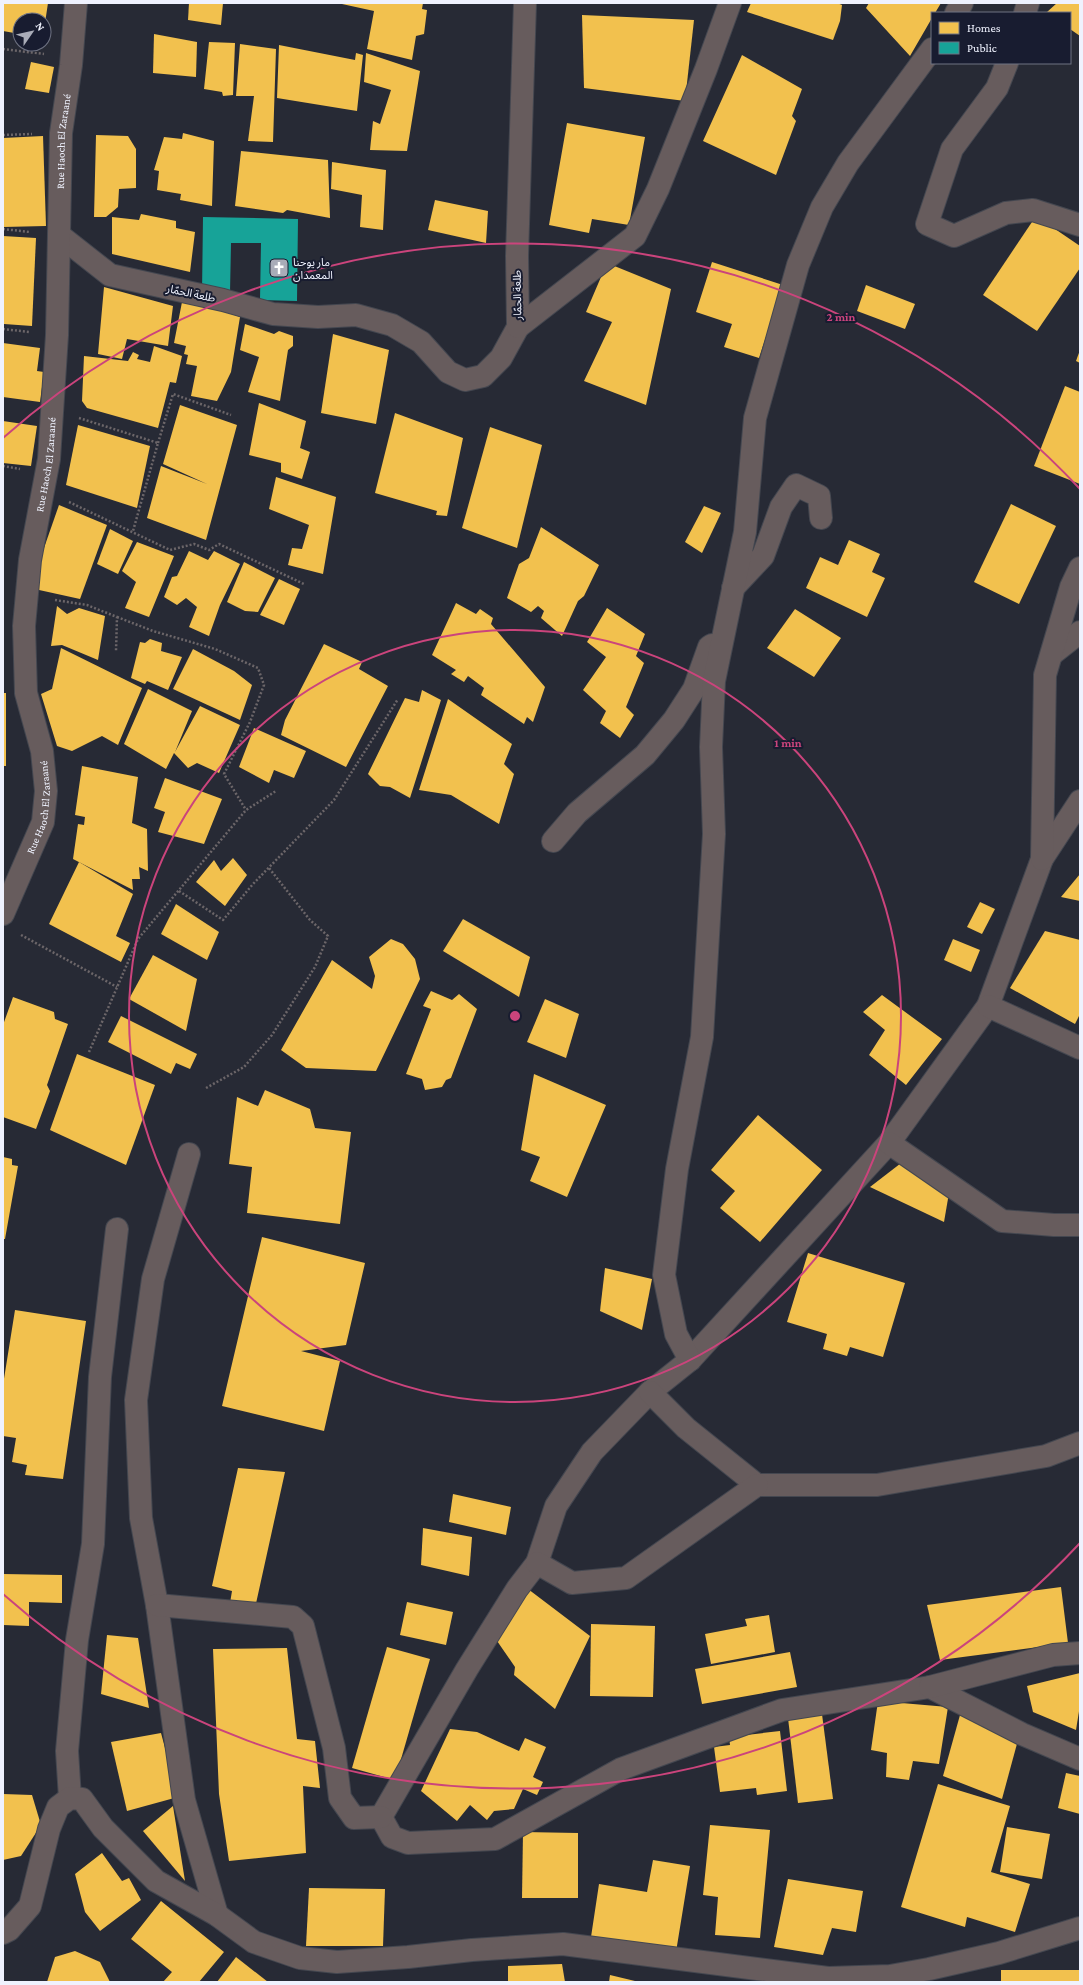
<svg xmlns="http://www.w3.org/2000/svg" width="1083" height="1985" viewBox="0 0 1083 1985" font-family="'Crimson Pro','Noto Sans Arabic',serif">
	<rect width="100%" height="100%" fill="#272a35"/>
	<g fill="#f2c14e">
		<path d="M 3,3 L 48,3 L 45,23 L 44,20 L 20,20 L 20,34 L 3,31 Z"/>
		<path d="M 189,3 L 223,3 L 221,25 L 188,20 Z"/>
		<path d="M 423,3 L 422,9 L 427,10 L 424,34 L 416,36 L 412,60 L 367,49 L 374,11 L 342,4 Z"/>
		<path d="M 751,3 L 837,3 L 842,5 L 840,21 L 833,40 L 747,12 Z"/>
		<path d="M 869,3 L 941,3 L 935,13 L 932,13 L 932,18 L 910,56 L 866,8 Z"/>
		<path d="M 1057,3 L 1080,3 L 1080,36 L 1070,29 L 1070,13 L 1047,12 Z"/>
		<path d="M 582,15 L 694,20 L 685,101 L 584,88 Z"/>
		<path d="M 154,34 L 197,42 L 196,77 L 153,73 Z"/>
		<path d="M 209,42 L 235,43 L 233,95 L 223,96 L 222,92 L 204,89 Z"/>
		<path d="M 240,44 L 276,49 L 273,142 L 248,141 L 254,96 L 236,96 Z"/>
		<path d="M 279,45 L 355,60 L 356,53 L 363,55 L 357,111 L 277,98 Z"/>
		<path d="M 366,53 L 420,71 L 407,151 L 370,150 L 373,121 L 380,124 L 391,90 L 364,82 Z"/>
		<path d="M 742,55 L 802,89 L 792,116 L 796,121 L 776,175 L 703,141 Z"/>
		<path d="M 31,62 L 54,67 L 49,93 L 25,89 Z"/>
		<path d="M 567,123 L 645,137 L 629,225 L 592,219 L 589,233 L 549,225 Z"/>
		<path d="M 183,133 L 214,141 L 212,206 L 180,200 L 181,194 L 157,190 L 159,171 L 154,170 L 164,137 L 182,139 Z"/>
		<path d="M 96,135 L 128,136 L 136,149 L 136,188 L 119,189 L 118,207 L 106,217 L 94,217 Z"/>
		<path d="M 43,136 L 46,226 L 3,227 L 3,138 Z"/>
		<path d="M 241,151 L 328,160 L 330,218 L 287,210 L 283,213 L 235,206 Z"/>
		<path d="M 332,162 L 386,170 L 383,230 L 360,227 L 362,195 L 331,189 Z"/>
		<path d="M 435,200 L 488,211 L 486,243 L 428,230 Z"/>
		<path d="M 141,214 L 176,221 L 176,228 L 195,232 L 190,272 L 112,254 L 112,217 L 139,220 Z"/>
		<path d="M 1036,216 L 1080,246 L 1080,268 L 1037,331 L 983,295 Z"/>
		<path d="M 3,236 L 36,238 L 32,326 L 4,324 L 3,321 Z"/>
		<path d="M 712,262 L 783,285 L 759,358 L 724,347 L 732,324 L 696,312 Z"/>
		<path d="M 607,263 L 671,289 L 646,405 L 584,381 L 612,322 L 586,312 Z"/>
		<path d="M 866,285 L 915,304 L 905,329 L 857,311 Z"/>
		<path d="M 104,287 L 173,306 L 168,346 L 127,339 L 122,359 L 98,354 Z"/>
		<path d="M 182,302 L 199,306 L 201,303 L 240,317 L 231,372 L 217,401 L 191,396 L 197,366 L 186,364 L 188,355 L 184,354 L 186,346 L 174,343 Z"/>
		<path d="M 245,324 L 274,334 L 279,331 L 293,336 L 293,346 L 288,350 L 280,401 L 248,392 L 259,357 L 240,350 Z"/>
		<path d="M 333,334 L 389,350 L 376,424 L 321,413 Z"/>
		<path d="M 3,343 L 40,348 L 37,371 L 44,372 L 40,402 L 3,397 Z"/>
		<path d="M 154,346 L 182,356 L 176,383 L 170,382 L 158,428 L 87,408 L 82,401 L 84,356 L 128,361 L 133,352 L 139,355 L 137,359 L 150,362 Z"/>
		<path d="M 1080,350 L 1080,363 L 1076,361 Z"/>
		<path d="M 1065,386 L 1080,392 L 1080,484 L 1034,466 Z"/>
		<path d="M 259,403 L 306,421 L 300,448 L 310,452 L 302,479 L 281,472 L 281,463 L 249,455 Z"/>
		<path d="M 180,405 L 237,425 L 206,540 L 147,518 L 161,466 L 207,484 L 163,464 Z"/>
		<path d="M 395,413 L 463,438 L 447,516 L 436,515 L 437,511 L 375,493 Z"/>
		<path d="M 3,421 L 37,426 L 31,466 L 3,463 Z"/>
		<path d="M 78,425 L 150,446 L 137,508 L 66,485 Z"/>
		<path d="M 490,427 L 542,445 L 517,548 L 462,528 Z"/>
		<path d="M 276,477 L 336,497 L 323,574 L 288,565 L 292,548 L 302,549 L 309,525 L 269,509 Z"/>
		<path d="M 1011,504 L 1056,526 L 1019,604 L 974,582 Z"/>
		<path d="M 59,505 L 107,525 L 80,599 L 30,588 Z"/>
		<path d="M 704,506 L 721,513 L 702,553 L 685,542 Z"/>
		<path d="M 541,527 L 599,565 L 584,596 L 578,601 L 562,636 L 541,618 L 544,611 L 538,606 L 531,612 L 507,598 L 519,564 L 529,558 Z"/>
		<path d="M 110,529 L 133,541 L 118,574 L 97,564 Z"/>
		<path d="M 849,540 L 880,554 L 872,572 L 885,578 L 867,617 L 806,588 L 820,557 L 838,565 Z"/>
		<path d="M 137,542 L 174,556 L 149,617 L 125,608 L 136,582 L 122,571 Z"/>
		<path d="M 189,551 L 208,560 L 214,551 L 240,564 L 220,605 L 209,636 L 189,627 L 197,607 L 186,598 L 177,605 L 164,597 L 172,577 L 177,576 Z"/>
		<path d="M 244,562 L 275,578 L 258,612 L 245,611 L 227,602 Z"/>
		<path d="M 279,579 L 300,589 L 284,625 L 260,615 Z"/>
		<path d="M 456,603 L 476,614 L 480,609 L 493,618 L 491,624 L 545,687 L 533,722 L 527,717 L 524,724 L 481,695 L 484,688 L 468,676 L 464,682 L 451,674 L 456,670 L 432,655 Z"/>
		<path d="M 57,606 L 67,614 L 79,608 L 105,616 L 98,660 L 62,645 L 51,646 Z"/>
		<path d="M 607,608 L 645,634 L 636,656 L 644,663 L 626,707 L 634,715 L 620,738 L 600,723 L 606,711 L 583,690 L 606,657 L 587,642 Z"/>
		<path d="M 795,609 L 841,638 L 814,677 L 767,648 Z"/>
		<path d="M 150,639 L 162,643 L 161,651 L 182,657 L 168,690 L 147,681 L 145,684 L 131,678 L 140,642 L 145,643 Z"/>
		<path d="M 324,644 L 362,662 L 359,669 L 388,686 L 346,767 L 281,735 L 285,720 Z"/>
		<path d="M 61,648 L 142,688 L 118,745 L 102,736 L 72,751 L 57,746 L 41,694 L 52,689 Z"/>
		<path d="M 193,649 L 234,671 L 252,685 L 240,720 L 173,689 Z"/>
		<path d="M 148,689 L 192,711 L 175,752 L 200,706 L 240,725 L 219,773 L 197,763 L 188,768 L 174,753 L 166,769 L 124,744 Z"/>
		<path d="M 422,690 L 441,700 L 410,798 L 390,787 L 380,786 L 368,774 L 405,698 L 419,702 Z"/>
		<rect x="3" y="693" width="3" height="73"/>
		<path d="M 448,699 L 512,744 L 504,764 L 514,774 L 499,824 L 451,795 L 419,790 Z"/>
		<path d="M 254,728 L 306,751 L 294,778 L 274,770 L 269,783 L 239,767 Z"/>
		<path d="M 82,766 L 138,777 L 132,823 L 147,829 L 148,871 L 139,867 L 140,879 L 132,879 L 133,890 L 73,859 L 78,824 L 84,825 L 85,817 L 75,815 Z"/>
		<path d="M 165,778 L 222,799 L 204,844 L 158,832 L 165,812 L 154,808 Z"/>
		<path d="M 233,858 L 247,875 L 225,906 L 196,882 L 214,860 L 221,871 Z"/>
		<path d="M 79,862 L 133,894 L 116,936 L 130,943 L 121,962 L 49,924 Z"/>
		<path d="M 1080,874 L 1080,901 L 1061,897 Z"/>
		<path d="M 980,902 L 995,909 L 982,934 L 967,927 Z"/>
		<path d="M 176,904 L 219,932 L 207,960 L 161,934 Z"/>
		<path d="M 463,919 L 530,957 L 519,997 L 443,951 Z"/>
		<path d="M 1045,931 L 1080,940 L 1080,1014 L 1075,1024 L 1010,988 Z"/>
		<path d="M 391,939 L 403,944 L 415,959 L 420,979 L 376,1071 L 306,1068 L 281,1050 L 332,960 L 372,989 L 375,976 L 369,957 Z"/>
		<path d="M 953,939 L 980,950 L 971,972 L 944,960 Z"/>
		<path d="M 153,955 L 197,979 L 186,1031 L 129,999 Z"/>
		<path d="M 431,991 L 452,1000 L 459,994 L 477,1009 L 451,1078 L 446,1080 L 442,1087 L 425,1090 L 422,1079 L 406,1074 L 431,1009 L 423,1006 Z"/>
		<path d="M 882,995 L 942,1039 L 906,1085 L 869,1055 L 885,1030 L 863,1012 Z"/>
		<path d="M 13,997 L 54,1012 L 55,1019 L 68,1024 L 47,1085 L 50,1091 L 36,1129 L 3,1117 L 3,1025 Z"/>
		<path d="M 545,999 L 579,1014 L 566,1058 L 527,1042 Z"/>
		<path d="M 121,1016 L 197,1054 L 190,1069 L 176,1063 L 171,1074 L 108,1042 Z"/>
		<path d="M 77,1054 L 155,1085 L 126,1165 L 50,1130 Z"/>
		<path d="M 534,1074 L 606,1105 L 567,1197 L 530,1181 L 540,1157 L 521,1150 Z"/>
		<path d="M 265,1090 L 310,1109 L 315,1128 L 351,1132 L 340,1224 L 247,1213 L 252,1167 L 229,1164 L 237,1097 L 258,1106 Z"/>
		<path d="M 758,1115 L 822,1170 L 760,1242 L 720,1208 L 735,1191 L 711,1170 Z"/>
		<path d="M 3,1157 L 12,1159 L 12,1165 L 18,1166 L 5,1239 L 3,1239 Z"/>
		<path d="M 905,1160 L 949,1193 L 944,1222 L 870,1187 Z"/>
		<path d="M 262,1237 L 365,1263 L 346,1345 L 301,1351 L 340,1361 L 324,1431 L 222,1406 Z"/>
		<path d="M 808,1253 L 905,1283 L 883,1357 L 850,1347 L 847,1356 L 823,1349 L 827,1334 L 787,1322 Z"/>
		<path d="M 605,1268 L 652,1279 L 642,1330 L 600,1311 Z"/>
		<path d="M 15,1310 L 86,1321 L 63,1479 L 25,1475 L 27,1465 L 12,1462 L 16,1438 L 3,1436 L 3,1385 Z"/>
		<path d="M 238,1468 L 285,1472 L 255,1608 L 230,1603 L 232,1591 L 212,1586 Z"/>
		<path d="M 453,1494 L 511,1507 L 506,1535 L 449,1522 Z"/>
		<path d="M 423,1528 L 472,1537 L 469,1576 L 421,1565 Z"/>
		<path d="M 3,1574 L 62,1575 L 62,1603 L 29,1602 L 29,1626 L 3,1625 Z"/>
		<path d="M 1061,1587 L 1068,1643 L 940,1660 L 927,1605 Z"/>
		<path d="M 528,1589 L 590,1636 L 555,1709 L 514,1675 L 515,1667 L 495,1638 Z"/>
		<path d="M 407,1602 L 453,1612 L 446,1645 L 400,1635 Z"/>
		<path d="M 769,1615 L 775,1652 L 711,1664 L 705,1634 L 747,1626 L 745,1619 Z"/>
		<path d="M 591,1624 L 655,1626 L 653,1697 L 590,1696 Z"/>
		<path d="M 107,1635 L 138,1638 L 149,1708 L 101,1694 Z"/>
		<path d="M 387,1647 L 430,1659 L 395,1780 L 352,1768 Z"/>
		<path d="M 287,1648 L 297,1739 L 315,1741 L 320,1788 L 303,1786 L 306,1853 L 229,1861 L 219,1794 L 213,1649 Z"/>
		<path d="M 790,1652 L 797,1687 L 702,1704 L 695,1669 Z"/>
		<path d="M 1080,1673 L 1080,1705 L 1076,1730 L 1033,1712 L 1027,1686 Z"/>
		<path d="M 878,1701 L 948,1707 L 939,1764 L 913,1761 L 909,1780 L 886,1777 L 887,1753 L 871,1750 Z"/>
		<path d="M 822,1714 L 833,1799 L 798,1803 L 788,1718 Z"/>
		<path d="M 960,1715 L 1018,1740 L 1002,1799 L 943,1776 Z"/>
		<path d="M 450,1729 L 477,1732 L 519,1751 L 525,1738 L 546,1747 L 533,1777 L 543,1782 L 537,1795 L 523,1789 L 514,1809 L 494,1811 L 487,1820 L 470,1805 L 457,1821 L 421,1791 Z"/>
		<path d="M 780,1731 L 787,1791 L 757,1795 L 756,1788 L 720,1792 L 714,1747 L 730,1745 L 729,1737 Z"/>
		<path d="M 161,1733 L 178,1797 L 127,1811 L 111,1742 Z"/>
		<path d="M 1066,1773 L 1080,1776 L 1080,1814 L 1058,1808 Z"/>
		<path d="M 938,1784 L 1010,1806 L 991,1872 L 1030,1884 L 1015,1932 L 967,1917 L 965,1927 L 901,1907 Z"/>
		<path d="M 3,1794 L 32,1795 L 41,1825 L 21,1856 L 3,1860 Z"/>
		<path d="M 173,1806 L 185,1881 L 143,1831 Z"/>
		<path d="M 710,1825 L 770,1830 L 760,1938 L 715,1935 L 718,1897 L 703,1895 Z"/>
		<path d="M 1007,1827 L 1050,1834 L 1042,1879 L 1000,1872 Z"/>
		<path d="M 523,1832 L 578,1833 L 578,1898 L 522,1898 Z"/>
		<path d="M 102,1853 L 122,1881 L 129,1878 L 141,1900 L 100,1931 L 85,1912 L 75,1874 Z"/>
		<path d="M 653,1860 L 690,1866 L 676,1952 L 591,1937 L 599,1884 L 647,1892 Z"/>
		<path d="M 788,1879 L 863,1891 L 856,1932 L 832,1928 L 823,1955 L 774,1947 Z"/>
		<path d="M 309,1888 L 385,1889 L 383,1946 L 306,1946 Z"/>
		<path d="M 161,1901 L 224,1952 L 199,1982 L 163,1982 L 172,1972 L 131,1939 Z"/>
		<path d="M 75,1951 L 100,1962 L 110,1982 L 47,1982 L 55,1957 Z"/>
		<path d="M 236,1957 L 268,1982 L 217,1982 Z"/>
		<path d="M 562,1964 L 565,1982 L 508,1982 L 508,1966 Z"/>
		<rect x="1001" y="1970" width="79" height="12"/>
		<path d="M 610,1975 L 635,1981 L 635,1982 L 609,1982 Z"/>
	</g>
	<path fill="#17a398" d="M 203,217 L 298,219 L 297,301 L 260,300 L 261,243 L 231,243 L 230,293 L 202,293 Z"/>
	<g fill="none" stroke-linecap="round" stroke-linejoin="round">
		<g stroke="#444750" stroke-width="24">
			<g id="minor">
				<path d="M 956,13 L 962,3"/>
				<path d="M 1025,13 L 1028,3"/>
				<path d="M 1007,63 L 997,88 L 952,149 L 927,224 L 954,236 L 1006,213 L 1033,210 L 1080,225"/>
				<path d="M 59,235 L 110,275 L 223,300 L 273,314 L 318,317 L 356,315 L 392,325 L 421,342 L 448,372 L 465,380 L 483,376 L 501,358 L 518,327 L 517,256 L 525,3"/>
				<path d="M 518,327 L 635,236 L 658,189 L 706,69 L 730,3"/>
				<path d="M 733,588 L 763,556 L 781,507 L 796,485 L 819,496 L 821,518"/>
				<path d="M 1052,654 L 1080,632"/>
				<path d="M 1080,801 L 1042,859 L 988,1006 L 889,1143 L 690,1360 L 650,1392 L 592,1452 L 556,1506 L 537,1563 L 517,1589 L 467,1669 L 381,1817 L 392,1837 L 408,1843 L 495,1839 L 621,1769 L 782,1710 L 930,1687 L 1022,1734 L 1080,1759"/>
				<path d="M 553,841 L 577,813 L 645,755 L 674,720 L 694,689 L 709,647 L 712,645"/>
				<path d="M 1042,859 L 1045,675 L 1071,587 L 1080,568"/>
				<path id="s1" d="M 3,914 L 43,822 L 46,791 L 42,751 L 26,693 L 24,626 L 30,560 L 49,459 L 57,335 L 61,133 L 71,65 L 76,3"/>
				<path d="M 988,1006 L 1080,1048"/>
				<path d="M 889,1143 L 1002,1221 L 1054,1225 L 1080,1225"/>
				<path d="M 189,1154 L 153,1279 L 136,1400 L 141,1518 L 157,1605 L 184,1800 L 217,1915"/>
				<path d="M 690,1360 L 676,1334 L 664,1275 L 677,1169 L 702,1037 L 714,834 L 711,747 L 714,681 L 745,532 L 755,418 L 798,265 L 822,207 L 848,163 L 932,49"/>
				<path d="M 650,1392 L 686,1428 L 757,1485 L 877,1485 L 1046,1456 L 1080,1443"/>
				<path d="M 537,1563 L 572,1583 L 626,1578 L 757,1485"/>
				<path d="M 157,1605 L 293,1617 L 303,1626 L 334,1748 L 340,1798 L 354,1818 L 381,1817"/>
				<path d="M 930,1687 L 1053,1655 L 1080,1653"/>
				<path d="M 70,1798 L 67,1751 L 77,1640 L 93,1544 L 100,1377 L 117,1229"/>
				<path d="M 3,1933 L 9,1930 L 30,1906 L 49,1829 L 58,1807 L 70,1798 L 82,1799 L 103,1828 L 156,1881 L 217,1915 L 254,1942 L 300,1958 L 337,1962 L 408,1957 L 472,1950 L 563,1944 L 828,1978 L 890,1976 L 929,1969 L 999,1953 L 1080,1928"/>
			</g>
		</g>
		<g stroke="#6c6669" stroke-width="2.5" stroke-dasharray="2 2" stroke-linecap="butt">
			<path d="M 3,49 L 44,54"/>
			<path d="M 3,135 L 32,134"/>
			<path d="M 3,229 L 30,232"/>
			<path d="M 3,329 L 29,332"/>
			<path d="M 79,418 L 158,443 L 133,531"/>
			<path d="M 158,443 L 173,394 L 231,415"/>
			<path d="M 3,466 L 20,469"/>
			<path d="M 69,502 L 170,550 L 194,544 L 209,550 L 219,544 L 304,584"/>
			<path d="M 55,600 L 87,605 L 117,617 L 116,651"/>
			<path d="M 117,617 L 153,631 L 215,649 L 258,668 L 264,685 L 250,722 L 224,774 L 246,810"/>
			<path d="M 179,891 L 223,920 L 253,884 L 334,800 L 398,699"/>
			<path d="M 21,935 L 117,987"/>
			<path d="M 89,1052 L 138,939 L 246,810 L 276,791"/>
			<path d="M 206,1088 L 244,1067 L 272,1035 L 315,967 L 328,936 L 310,920 L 269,868"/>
		</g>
		<use href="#minor" stroke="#675c5d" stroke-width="22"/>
	</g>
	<g fill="none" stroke="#cb447c" stroke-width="2">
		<circle cx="515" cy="1016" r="386"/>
		<path d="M1080 1543A772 772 0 0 1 3 1594M3 438A772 772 0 0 1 1080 489"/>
	</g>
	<defs>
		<g id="church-square" transform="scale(1)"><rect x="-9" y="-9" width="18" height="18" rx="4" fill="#a9acb8" stroke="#181c30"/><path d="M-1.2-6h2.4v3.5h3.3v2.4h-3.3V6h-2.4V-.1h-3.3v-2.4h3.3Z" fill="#fff"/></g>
	</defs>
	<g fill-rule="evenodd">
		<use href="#church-square" x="279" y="268"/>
	</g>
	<g text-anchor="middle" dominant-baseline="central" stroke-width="4" stroke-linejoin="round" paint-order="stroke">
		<g font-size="11" fill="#eff2fe" stroke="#181c30">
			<text stroke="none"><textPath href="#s1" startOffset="786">Rue Haoch El Zaraané</textPath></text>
			<text transform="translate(191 293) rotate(12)">طلعة الحمّار</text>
			<text transform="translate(517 295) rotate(-91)">طلعة الحمّار</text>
			<text stroke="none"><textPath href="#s1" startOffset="462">Rue Haoch El Zaraané</textPath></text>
			<text stroke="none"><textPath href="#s1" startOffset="114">Rue Haoch El Zaraané</textPath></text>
		</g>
		<g font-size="11" fill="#eff2fe" stroke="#181c30" text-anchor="start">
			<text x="293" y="262">مار يوحنا<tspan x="293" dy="13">المعمدان</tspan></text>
		</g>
	</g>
	<circle cx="515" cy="1016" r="6" fill="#cb447c" stroke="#181c30" stroke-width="2"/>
	<g font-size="12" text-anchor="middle" font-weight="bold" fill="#cb447c" stroke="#181c30" stroke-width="4" stroke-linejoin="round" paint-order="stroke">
		<text x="841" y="321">2 min</text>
		<text x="788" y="747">1 min</text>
	</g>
	<rect width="1083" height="1985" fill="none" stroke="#eff2fe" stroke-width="8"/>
	<rect x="931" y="12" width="140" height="52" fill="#181c30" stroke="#6e7282"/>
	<rect x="939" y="22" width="20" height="12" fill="#f2c14e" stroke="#6e7282"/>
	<text x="967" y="32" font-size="12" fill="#eff2fe">Homes</text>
	<rect x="939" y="42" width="20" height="12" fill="#17a398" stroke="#6e7282"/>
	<text x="967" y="52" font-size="12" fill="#eff2fe">Public</text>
	<g transform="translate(32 32) rotate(56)"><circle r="19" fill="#181c30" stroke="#6e7282"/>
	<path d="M0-3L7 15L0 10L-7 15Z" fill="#a9acb8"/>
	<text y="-6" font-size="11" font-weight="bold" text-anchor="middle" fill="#eff2fe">N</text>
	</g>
</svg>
